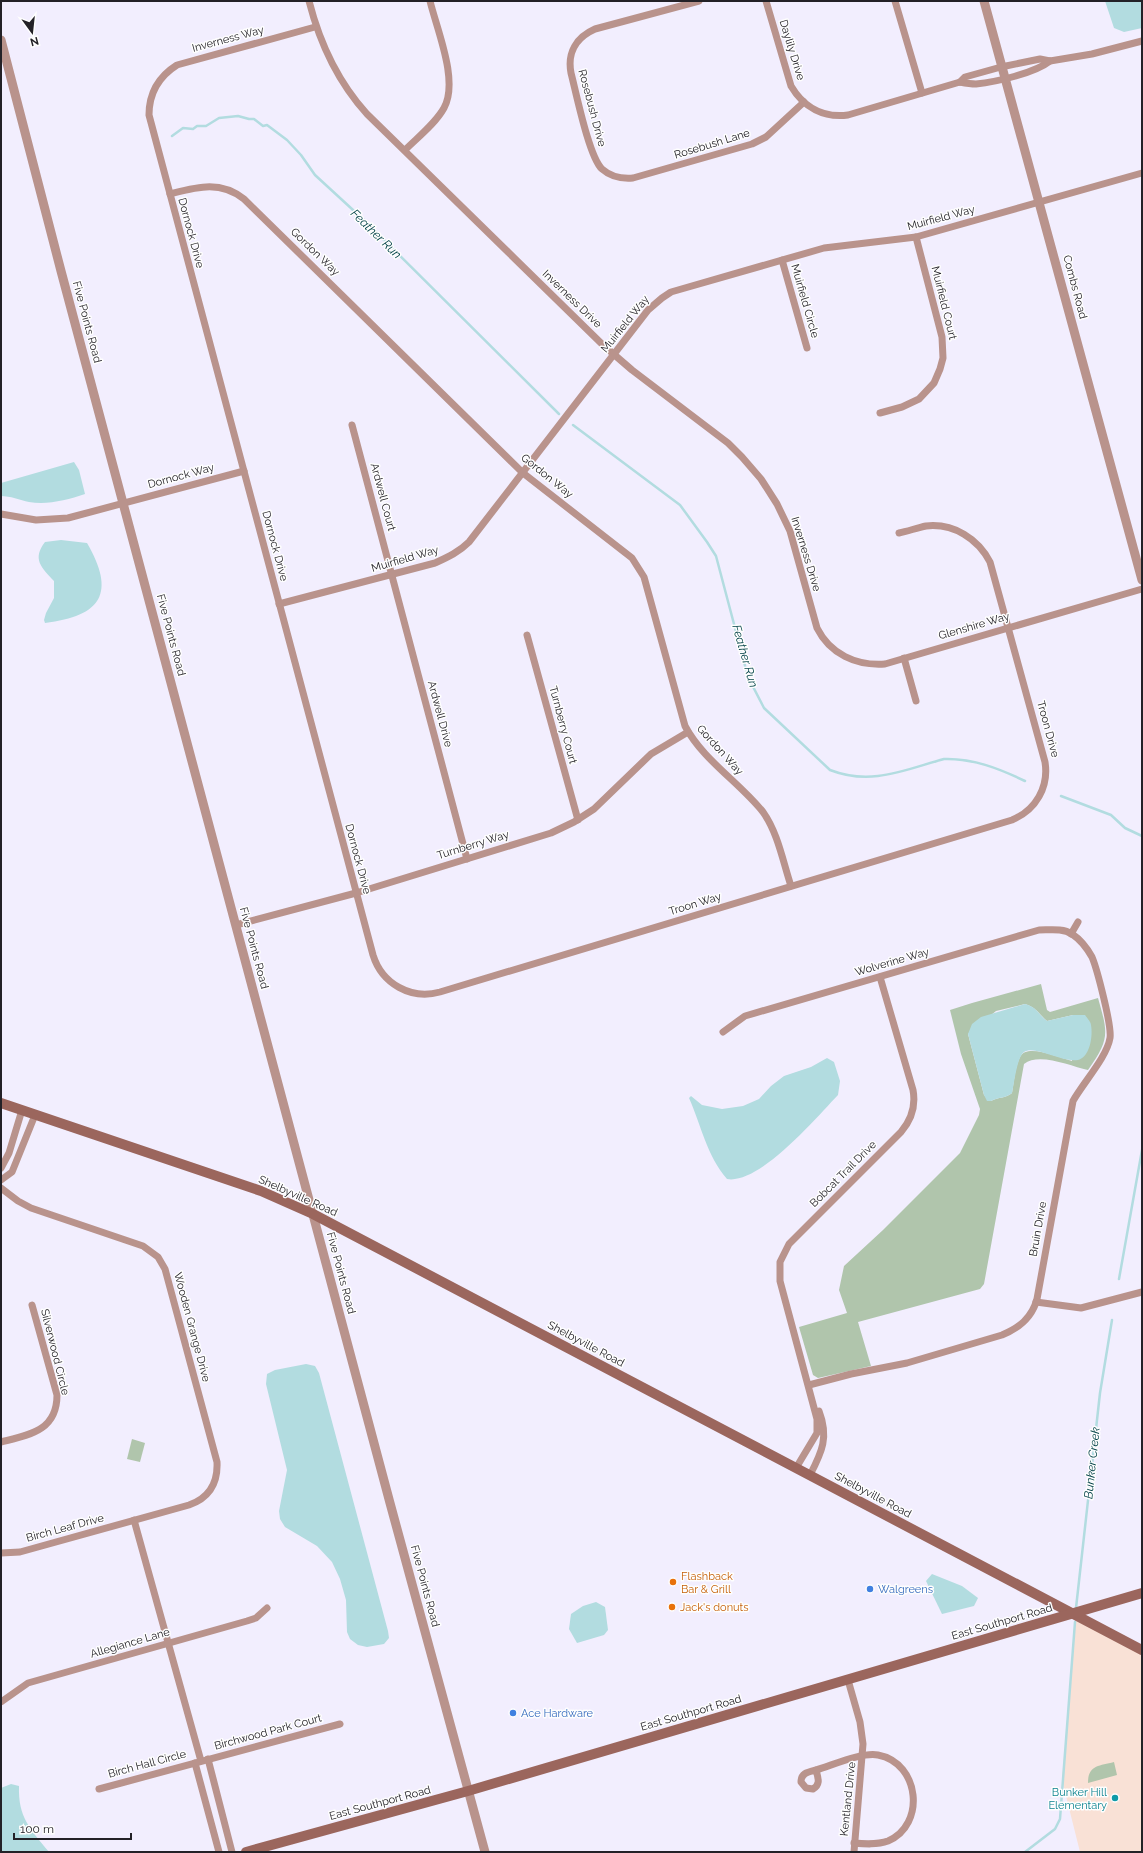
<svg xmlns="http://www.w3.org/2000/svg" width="1143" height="1853" viewBox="0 0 1143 1853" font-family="Raleway,sans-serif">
	<rect width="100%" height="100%" fill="#f2eefe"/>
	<path fill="#f9e1d6" d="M 1076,1615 L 1142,1650 L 1142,1852 L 1080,1852 L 1062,1780 Z"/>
	<g fill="#b0c5ac" fill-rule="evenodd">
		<path d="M 1041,984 L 1047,1010 L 1050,1012 L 1098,998 C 1108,1033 1110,1039 1088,1070 C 1070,1066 1039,1052 1024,1064 L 984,1284 L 980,1289 L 858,1322 L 871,1366 L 818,1378 L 813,1375 L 799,1327 L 847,1313 L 839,1290 L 844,1266 L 883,1230 L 960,1153 L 979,1115 L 980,1109 L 961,1054 L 950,1010 L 972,1003 ZM 1025,1004 C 1037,1008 1038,1013 1047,1021 L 1073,1015 L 1072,1061 C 1059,1058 1027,1043 1020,1057 C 1015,1067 1014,1082 1012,1093 C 1007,1098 998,1097 991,1101 L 984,1095 L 968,1034 L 996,1011 Z"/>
		<path d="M 132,1439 L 145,1443 L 140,1462 L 127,1459 Z"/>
		<path d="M 1114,1762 L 1117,1775 L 1088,1783 C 1088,1765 1099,1766 1114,1762 Z"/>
	</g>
	<g fill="#b2dce0">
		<path d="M 1105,1 L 1142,1 L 1142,28 L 1124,32 L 1114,28 Z"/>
		<path d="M 74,462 L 79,470 L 85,494 C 67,500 48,505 29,502 C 20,500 10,496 1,496 L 1,483 Z"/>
		<path d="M 61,540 L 87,543 C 116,593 102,616 45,623 L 44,620 L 46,613 L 54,598 L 54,581 C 41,567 32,559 45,542 Z"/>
		<path d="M 1025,1004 C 1038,1008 1037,1013 1047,1021 L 1073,1015 L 1085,1015 C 1087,1018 1091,1022 1091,1025 C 1093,1036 1090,1057 1078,1060 C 1062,1063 1035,1045 1024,1052 C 1017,1057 1014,1084 1012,1093 C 1007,1098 998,1097 991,1101 L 987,1101 L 984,1095 L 968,1034 L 972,1024 L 981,1017 Z"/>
		<path d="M 827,1058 L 834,1062 L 840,1081 L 838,1095 C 816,1118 759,1185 727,1179 C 707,1156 701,1125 689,1098 L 691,1096 L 702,1105 L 722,1109 L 743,1106 L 759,1099 L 771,1086 L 784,1076 L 811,1067 Z"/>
		<path d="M 306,1364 L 315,1366 L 319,1373 L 388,1631 L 389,1638 L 384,1644 L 367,1647 L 358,1645 L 350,1639 L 347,1632 L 346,1600 L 340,1579 L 332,1562 L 317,1546 L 285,1527 L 280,1519 L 279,1511 L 287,1470 L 266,1384 L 267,1374 L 275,1370 Z"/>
		<path d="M 932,1574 L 962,1586 L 978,1598 L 974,1606 L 942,1614 L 926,1581 Z"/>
		<path d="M 596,1602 L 605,1607 L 608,1630 L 604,1635 L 577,1643 L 569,1629 L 571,1614 L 583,1606 Z"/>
		<path d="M 11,1784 L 19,1786 C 18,1817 30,1829 49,1852 L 2,1852 L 1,1788 Z"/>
	</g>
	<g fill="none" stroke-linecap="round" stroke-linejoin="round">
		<g stroke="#b2dce0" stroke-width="2.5">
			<path d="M 172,136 L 183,128 L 193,129 L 197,126 L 206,126 L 219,118 L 238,116 L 249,119 L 254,119 L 263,126 L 267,125 L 287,140 L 301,155 L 315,175 L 365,221 L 559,414"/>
			<path d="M 573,425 L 680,505 L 707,542 L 716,556 L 748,677 L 764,708 L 830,770 C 871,786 904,770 944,759 C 973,758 1000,769 1025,781"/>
			<path d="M 1061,796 L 1111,815 L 1125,828 L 1142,836"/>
			<path d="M 1119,1279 L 1142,1150"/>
			<path d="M 1076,1608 L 1100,1393 L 1112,1320"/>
			<path d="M 1025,1852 L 1055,1829 L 1060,1819 L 1075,1622"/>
		</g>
		<g stroke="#b9938c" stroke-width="7">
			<path d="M 309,1 C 320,44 337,81 367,114 L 603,345 L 632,370 L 728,443 L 742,457 L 761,479 L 777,504 L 790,531 L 817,628 C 830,654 856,666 885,664 L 1142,589"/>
			<path d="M 699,1 L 595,29 C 577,37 567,52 571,73 C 576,92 589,157 602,169 C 611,177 621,179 633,178 L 752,144 L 766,137 L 804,102"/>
			<path d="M 766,1 L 791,86 C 804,108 824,118 848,115 L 960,82 C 965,83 971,84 976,84 C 996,82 1035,73 1050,61"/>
			<path d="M 895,1 L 922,93"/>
			<path d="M 315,27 L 177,65 C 158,77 149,93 149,115 L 373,955 C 382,984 411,1000 440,992 L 1012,820 C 1036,810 1049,787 1045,762 L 990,562 C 978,539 954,523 926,526 C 917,528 908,531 899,533"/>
			<path d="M 960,82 L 965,77 L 1001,67 L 1040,59 L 1050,61 L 1092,54 L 1142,41"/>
			<path d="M 405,150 C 418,137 435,124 444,108 C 459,81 437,30 430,1"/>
			<path d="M 170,194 C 197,187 220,180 244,199 L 523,473 L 632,558 L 644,577 L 685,726 C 703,760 739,782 763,812 C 778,833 783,862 791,886"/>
			<path d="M 782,260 L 807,348"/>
			<path d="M 880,413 L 902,407 L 919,399 L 934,383 L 940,369 L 943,358 L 942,337 L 916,237"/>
			<path d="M 352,425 L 467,859"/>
			<path d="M 1,514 L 36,520 L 68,518 L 244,471"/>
			<path d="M 279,604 L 435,563 C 448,557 459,552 469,542 L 648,310 L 662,298 L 671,292 L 824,248 L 916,237 L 1142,173"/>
			<path d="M 527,635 L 578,820"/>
			<path d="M 904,658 L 916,701"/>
			<path d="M 236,925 L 356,893 L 551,833 L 574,822 L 594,809 L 651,754 L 688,732"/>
			<path d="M 1071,934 L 1078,922"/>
			<path d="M 723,1032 L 745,1016 L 1039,930 C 1050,930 1063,928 1072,934 C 1081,940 1087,948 1092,957 C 1097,969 1112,1026 1110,1038 C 1107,1057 1083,1083 1073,1101 L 1037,1299 C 1032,1318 1019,1328 1002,1335 L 907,1363 L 851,1374 L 809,1385"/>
			<path d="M 1,1168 L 9,1153 L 22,1110"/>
			<path d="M 1,1180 L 12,1172 L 35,1115"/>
			<path d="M 1,1188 L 18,1201 L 31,1208 L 143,1246 L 158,1257 L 165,1269 L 217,1462 C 218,1483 209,1498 189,1505 L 20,1552 L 1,1553"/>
			<path d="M 1036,1302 L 1081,1308 L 1142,1292"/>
			<path d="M 1,1442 C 29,1435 57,1431 57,1395 L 32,1305"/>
			<path d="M 796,1468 L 817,1433 L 817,1419 L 780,1281 L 780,1262 L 789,1244 L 901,1132 C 912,1119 916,1106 913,1090 L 880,977"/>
			<path d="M 810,1475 C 822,1452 829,1437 819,1411"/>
			<path d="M 134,1520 L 201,1761"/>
			<path d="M 848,1680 L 860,1722 L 863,1744 L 854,1852"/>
			<path d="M 1,1702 L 28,1683 L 247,1621 L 256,1618 L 267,1608"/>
			<path d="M 208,1759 L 232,1852"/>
			<path d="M 195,1763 L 219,1852"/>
			<path d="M 816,1770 C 833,1765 862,1752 878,1755 C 920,1763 926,1825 888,1841 C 877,1845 865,1844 854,1843"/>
			<path d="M 816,1770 C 818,1778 821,1784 813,1789 L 806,1788 L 801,1782 C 801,1773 808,1772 816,1770 Z"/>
			<path d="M 99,1789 L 340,1724"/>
		</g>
		<g stroke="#b9938c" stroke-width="9">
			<path d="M 984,1 L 1142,580"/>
			<path d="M 1,40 L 61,271 L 390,1503 L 485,1852"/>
		</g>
		<g stroke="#9b665d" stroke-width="10">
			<path d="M 1,1103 L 261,1191 L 313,1214 L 1142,1650"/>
			<path d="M 246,1852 L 468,1791 L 1142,1593"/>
		</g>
	</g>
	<g fill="#e8710a" stroke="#fefefe" stroke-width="1.5">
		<circle cx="673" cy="1582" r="4"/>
		<circle cx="672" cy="1607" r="4"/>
	</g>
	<g fill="#3f7fe0" stroke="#fefefe" stroke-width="1.5">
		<circle cx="870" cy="1589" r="4"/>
		<circle cx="513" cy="1713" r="4"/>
	</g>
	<circle fill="#0f9aa8" stroke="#fefefe" stroke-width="1.5" cx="1115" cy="1798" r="4"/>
	<g text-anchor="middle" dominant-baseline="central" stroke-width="3" stroke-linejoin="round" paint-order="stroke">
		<g font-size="11" fill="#232127" stroke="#fefefe">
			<text transform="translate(228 39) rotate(-15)">Inverness Way</text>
			<text transform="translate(792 50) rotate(73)">Daylily Drive</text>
			<text transform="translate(592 108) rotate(75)">Rosebush Drive</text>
			<text transform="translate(712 144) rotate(-17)">Rosebush Lane</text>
			<text transform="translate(941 218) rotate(-15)">Muirfield Way</text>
			<text transform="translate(191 233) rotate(75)">Dornock Drive</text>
			<text transform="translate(315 252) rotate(44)">Gordon Way</text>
			<text transform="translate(1075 287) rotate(75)">Combs Road</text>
			<text transform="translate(572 299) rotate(44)">Inverness Drive</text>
			<text transform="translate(805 301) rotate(74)">Muirfield Circle</text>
			<text transform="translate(944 303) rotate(76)">Muirfield Court</text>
			<text transform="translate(87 322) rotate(75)">Five Points Road</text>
			<text transform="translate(625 324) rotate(-51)">Muirfield Way</text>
			<text transform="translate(181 476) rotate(-15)">Dornock Way</text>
			<text transform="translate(547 476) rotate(39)">Gordon Way</text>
			<text transform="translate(383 497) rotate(75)">Ardwell Court</text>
			<text transform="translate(275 546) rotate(75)">Dornock Drive</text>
			<text transform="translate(806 554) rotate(73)">Inverness Drive</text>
			<text transform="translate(405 559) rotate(-16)">Muirfield Way</text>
			<text transform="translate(974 626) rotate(-16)">Glenshire Way</text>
			<text transform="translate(171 635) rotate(75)">Five Points Road</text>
			<text transform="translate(440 714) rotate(75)">Ardwell Drive</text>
			<text transform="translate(563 725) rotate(75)">Turnberry Court</text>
			<text transform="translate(1048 729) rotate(75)">Troon Drive</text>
			<text transform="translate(720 750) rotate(48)">Gordon Way</text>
			<text transform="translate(473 845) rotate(-17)">Turnberry Way</text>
			<text transform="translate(358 859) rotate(75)">Dornock Drive</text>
			<text transform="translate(695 904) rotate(-17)">Troon Way</text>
			<text transform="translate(254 948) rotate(75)">Five Points Road</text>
			<text transform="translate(892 962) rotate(-16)">Wolverine Way</text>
			<text transform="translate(843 1174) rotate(-45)">Bobcat Trail Drive</text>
			<text transform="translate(298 1196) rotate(24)">Shelbyville Road</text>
			<text transform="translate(1038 1229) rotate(-80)">Bruin Drive</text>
			<text transform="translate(341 1273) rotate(75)">Five Points Road</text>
			<text transform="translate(192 1327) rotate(75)">Wooden Grange Drive</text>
			<text transform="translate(586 1344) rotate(28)">Shelbyville Road</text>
			<text transform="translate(55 1352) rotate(76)">Silverwood Circle</text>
			<text transform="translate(873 1495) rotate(28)">Shelbyville Road</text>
			<text transform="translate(65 1528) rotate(-15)">Birch Leaf Drive</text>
			<text transform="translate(425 1586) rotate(75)">Five Points Road</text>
			<text transform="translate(1002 1622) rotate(-16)">East Southport Road</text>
			<text transform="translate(130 1643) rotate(-16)">Allegiance Lane</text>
			<text transform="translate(691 1713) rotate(-16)">East Southport Road</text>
			<text transform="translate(268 1732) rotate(-15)">Birchwood Park Court</text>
			<text transform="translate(147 1764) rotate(-15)">Birch Hall Circle</text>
			<text transform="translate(848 1799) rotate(-84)">Kentland Drive</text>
			<text transform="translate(380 1803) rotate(-15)">East Southport Road</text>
		</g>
		<g font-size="11" fill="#c56008" stroke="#fefefe" text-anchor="start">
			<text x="681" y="1576">Flashback<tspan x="681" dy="13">Bar &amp; Grill</tspan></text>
			<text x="680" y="1607">Jack's donuts</text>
		</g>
		<g font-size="11" fill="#366cbe" stroke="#fefefe" text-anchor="start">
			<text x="878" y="1589">Walgreens</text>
			<text x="521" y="1713">Ace Hardware</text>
		</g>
		<g font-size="11" fill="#0d838f" stroke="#fefefe" text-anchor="end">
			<text x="1107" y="1792">Bunker Hill<tspan x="1107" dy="13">Elementary</tspan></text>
		</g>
		<g font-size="12" font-style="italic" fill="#004146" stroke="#fefefe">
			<text transform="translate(376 234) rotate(44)">Feather Run</text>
			<text transform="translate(745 656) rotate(74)">Feather Run</text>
			<text transform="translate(1092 1463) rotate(-84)">Bunker Creek</text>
		</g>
	</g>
	<rect width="1143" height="1853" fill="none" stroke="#232127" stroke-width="4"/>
	<g transform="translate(32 32) rotate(165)" stroke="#fefefe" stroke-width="3" paint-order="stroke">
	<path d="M0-3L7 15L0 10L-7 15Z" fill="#232127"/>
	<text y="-6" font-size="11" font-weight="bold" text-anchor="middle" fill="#232127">N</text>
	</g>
	<path d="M14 1833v6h117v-6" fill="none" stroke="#232127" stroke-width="2"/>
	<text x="20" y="1833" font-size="12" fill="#232127" stroke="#fefefe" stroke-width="3" paint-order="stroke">100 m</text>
</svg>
